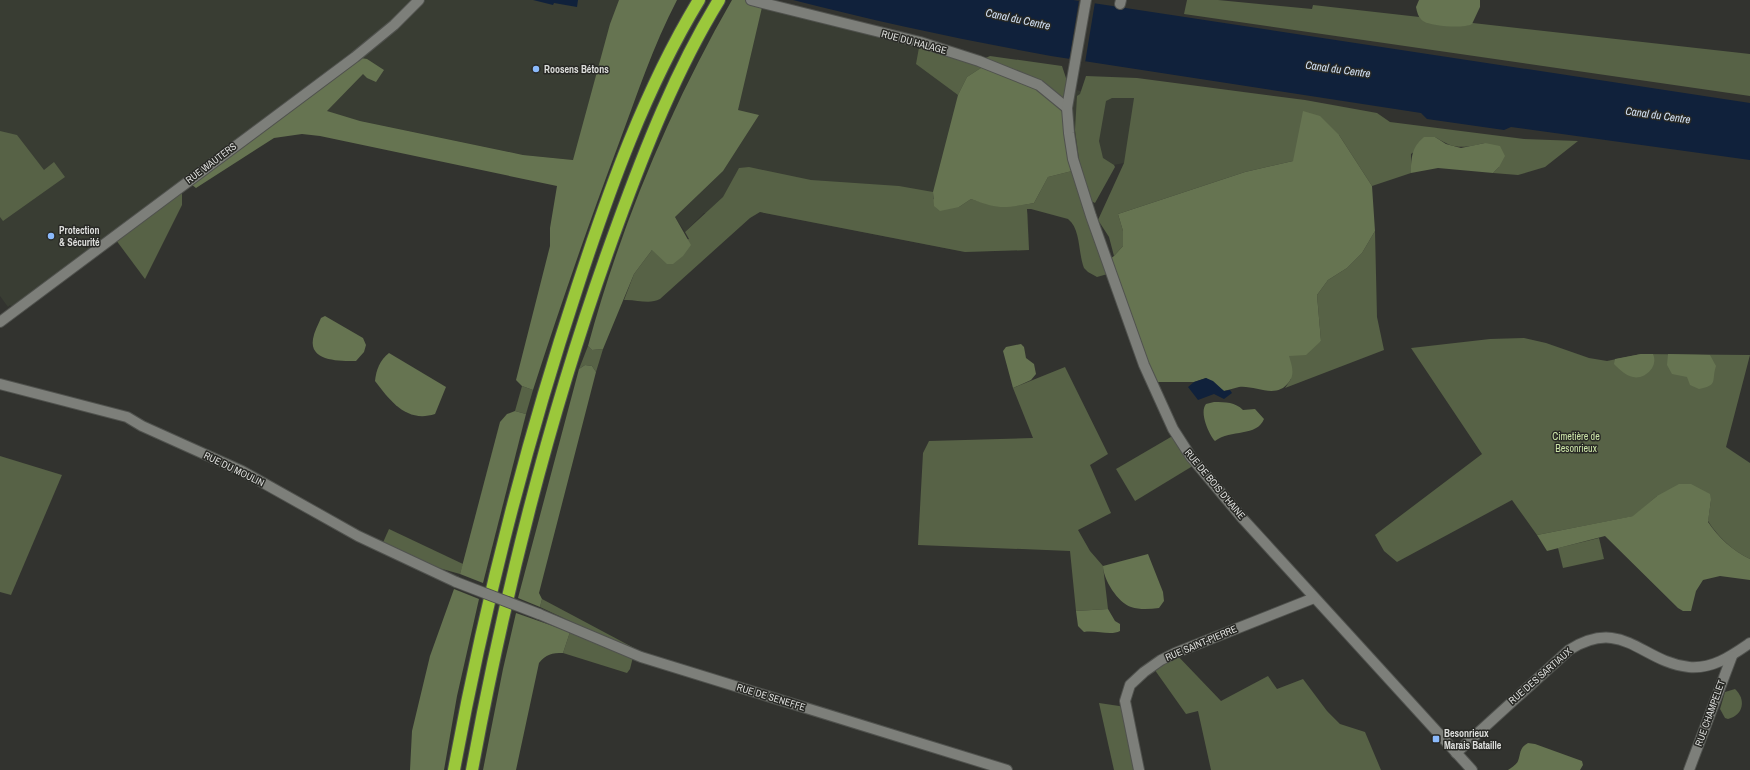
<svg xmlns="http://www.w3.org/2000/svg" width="1750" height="770" viewBox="0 0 1750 770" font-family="'Archivo Narrow',sans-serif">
	<rect width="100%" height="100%" fill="#32332f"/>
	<g fill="#393d33">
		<path d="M 0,0 L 677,0 L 664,24 L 638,90 L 573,160 L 523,155 L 360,121 L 303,105 L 15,311 L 10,305 L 8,307 L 0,296 Z"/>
		<path d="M 732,0 L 920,42 L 919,49 L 1080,91 L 1298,110 L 1124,163 L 1057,176 L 1025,205 L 1028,214 L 1029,250 L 965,252 L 760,212 L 704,213 L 685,232 L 675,217 L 686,206 L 673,113 L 711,37 Z"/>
	</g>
	<g fill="#576246">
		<path d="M 1187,0 L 1218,0 L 1312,9 L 1313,5 L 1750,54 L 1750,96 L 1184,14 Z"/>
		<path d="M 920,42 L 979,61 L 990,56 L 1062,66 L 1070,90 L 1067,108 L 987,64 L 967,77 L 958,95 L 916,64 Z"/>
		<path d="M 1086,76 L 1137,78 L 1305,100 L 1377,113 L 1390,122 L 1524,139 L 1578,141 L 1545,167 L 1518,175 L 1493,173 L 1499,167 L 1485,143 C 1463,148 1455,150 1435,137 L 1411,154 L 1411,173 L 1372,186 L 1339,135 L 1293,161 L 1245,172 L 1118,214 L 1123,231 L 1123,246 L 1114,256 L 1109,237 L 1098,220 L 1124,163 L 1134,98 L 1112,98 L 1106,101 L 1099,141 L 1103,158 L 1114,165 L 1115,167 L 1095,203 L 1091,201 L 1079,159 L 1075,130 L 1077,96 L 1080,94 Z"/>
		<path d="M 0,131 L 17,135 L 44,170 L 54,162 L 65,177 L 3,221 L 0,217 Z"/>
		<path d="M 749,167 L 811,180 L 899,186 L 933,192 L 933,199 L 959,207 L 971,199 C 990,206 1014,207 1034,203 L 1048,177 L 1076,170 L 1111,273 L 1097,277 L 1088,272 L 1084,268 C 1078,253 1081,229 1068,219 L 1031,209 L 1027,209 L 1029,250 L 965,252 L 760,212 L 750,218 L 660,299 C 649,305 636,299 624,300 L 634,274 L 652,250 L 689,239 L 685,232 L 723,197 L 739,168 Z"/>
		<path d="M 182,185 L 182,205 L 145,279 L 113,236 Z"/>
		<path d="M 1375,231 L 1377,317 L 1384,350 L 1285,388 L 1291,379 L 1288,356 L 1321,341 L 1317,295 L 1328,280 L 1347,268 L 1362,253 Z"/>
		<path d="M 1524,338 L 1546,343 L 1589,358 L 1607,361 L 1641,354 L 1750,355 L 1726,447 L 1750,463 L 1750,559 C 1733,551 1718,537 1708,521 L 1711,500 L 1657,496 L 1634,516 L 1537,535 L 1512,500 L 1397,562 L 1384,551 L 1375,535 L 1482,454 L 1411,348 L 1490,339 Z"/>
		<path d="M 588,346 L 592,350 L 603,349 L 596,372 L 592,366 L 585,365 L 579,369 Z"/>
		<path d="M 1065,367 L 1108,454 L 1090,465 L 1111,513 L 1078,530 L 1090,551 L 1103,566 L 1108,609 L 1076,611 L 1070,551 L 918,545 L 923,453 L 929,441 L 1033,438 L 1013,388 Z"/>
		<path d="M 522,386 L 533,390 L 526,414 L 515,411 Z"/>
		<path d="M 1176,434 L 1196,464 L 1135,501 L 1116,469 Z"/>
		<path d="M 0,456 L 62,475 L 11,595 L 0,592 Z"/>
		<path d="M 389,529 L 463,564 L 460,574 L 407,559 L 381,547 Z"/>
		<path d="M 1599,538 L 1604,559 L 1563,568 L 1558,548 Z"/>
		<path d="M 542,599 L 634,648 L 634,651 L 540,607 Z"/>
		<path d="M 570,632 L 633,657 L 630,669 L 627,673 L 563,653 Z"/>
		<path d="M 1175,653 L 1221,701 L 1268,676 L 1277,689 L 1303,679 L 1327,711 L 1340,724 L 1365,732 L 1381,770 L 1211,770 L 1198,711 L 1186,714 L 1152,666 Z"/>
		<path d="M 1735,689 C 1746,699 1744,715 1728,719 L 1725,718 L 1720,709 L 1725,692 Z"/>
		<path d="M 1099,703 L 1126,707 L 1139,770 L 1114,770 Z"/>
	</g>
	<g fill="#667451">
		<path d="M 619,0 L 677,0 C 653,46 637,95 619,143 C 588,225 560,307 533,390 L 522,386 L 516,380 L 550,246 L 550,228 L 557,186 L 320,136 L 302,134 L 274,138 L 196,188 L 187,181 L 355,57 L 367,59 L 384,70 L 376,82 L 367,78 L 363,74 L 327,111 L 360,121 L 523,155 L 573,160 L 610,24 Z"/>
		<path d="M 732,0 L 751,0 L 763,3 L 738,110 L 759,115 L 723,171 L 675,217 L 691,245 L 683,256 L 673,264 L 667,264 L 652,250 L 634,274 L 603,349 L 592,350 L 588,346 C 621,225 670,108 732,0 Z"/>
		<path d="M 1419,0 L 1480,0 L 1480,7 L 1472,24 C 1463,29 1431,26 1423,21 C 1418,17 1417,12 1416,7 Z"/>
		<path d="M 987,64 L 1039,85 L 1067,108 L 1076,170 L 1048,177 L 1034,203 C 1004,208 1000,210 971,199 L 959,207 L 940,211 L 934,206 L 933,192 L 958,95 L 967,77 Z"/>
		<path d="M 1303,111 L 1320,116 L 1339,135 L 1372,186 L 1375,231 L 1362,253 L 1347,268 L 1328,280 L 1317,295 L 1321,341 L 1306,355 L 1289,356 C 1292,366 1295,374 1289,382 C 1276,400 1256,385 1239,387 C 1234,388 1229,390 1224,391 L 1206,378 L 1194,382 L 1156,382 L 1107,261 L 1114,256 L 1123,246 L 1123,231 L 1118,214 L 1245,172 L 1293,161 Z"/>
		<path d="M 1424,137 L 1435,137 L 1446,144 L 1461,148 L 1485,143 L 1500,146 L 1505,156 L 1499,167 L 1493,173 L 1438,168 L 1411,173 C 1411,157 1412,147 1424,137 Z"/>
		<path d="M 325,316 L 363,338 L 366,345 L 364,352 L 356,361 C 341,361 309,362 313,339 C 314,332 318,325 321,318 Z"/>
		<path d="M 1021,344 L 1024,347 L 1026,358 L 1034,364 L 1036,374 L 1031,380 L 1013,388 L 1003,351 L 1006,347 Z"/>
		<path d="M 389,353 L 446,387 L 435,414 C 407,423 391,402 375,381 C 376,370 380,360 389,353 Z"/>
		<path d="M 1641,354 L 1653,354 C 1659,367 1644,380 1633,377 C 1626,376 1619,369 1614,364 L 1615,359 Z"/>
		<path d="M 1668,354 L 1710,355 L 1716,366 C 1711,381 1719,385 1699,389 L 1690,385 L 1687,377 L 1672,374 L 1667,365 Z"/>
		<path d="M 585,365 L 592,366 L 596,372 L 539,593 L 542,599 L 540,607 L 518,598 L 579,369 Z"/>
		<path d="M 1214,402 C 1226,402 1235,402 1243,410 L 1255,409 L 1264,419 C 1257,437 1231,429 1215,441 C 1209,435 1199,412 1206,404 Z"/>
		<path d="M 515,411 L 526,414 L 483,583 L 460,574 L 500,422 L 507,414 Z"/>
		<path d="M 1679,484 L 1691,484 L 1710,494 L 1711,500 L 1708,522 C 1718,537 1733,551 1750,559 L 1750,580 L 1720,576 L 1703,580 L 1696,591 L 1691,611 L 1683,611 L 1678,608 L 1605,536 L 1547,551 L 1537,535 L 1633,516 L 1657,496 Z"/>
		<path d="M 1148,554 L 1163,592 L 1164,601 L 1159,608 C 1150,609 1140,610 1131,607 C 1118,603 1103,579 1103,566 Z"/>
		<path d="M 454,589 L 479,599 L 457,696 L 444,770 L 410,770 L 412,731 L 430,656 Z"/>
		<path d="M 1108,609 L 1115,621 L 1120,624 L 1120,631 C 1111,636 1096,630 1084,632 L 1078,626 L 1076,611 Z"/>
		<path d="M 516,613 L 570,632 L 563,653 C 552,653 546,654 539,663 L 516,770 L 483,770 L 503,669 Z"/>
		<path d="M 1528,743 L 1535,744 L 1582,761 L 1583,765 L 1580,770 L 1508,770 C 1511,768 1517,764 1518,761 C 1521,753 1519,748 1528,743 Z"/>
	</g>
	<g fill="#10213b">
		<path d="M 533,0 L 578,0 L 577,7 L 554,3 L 553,5 Z"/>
		<path d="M 793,0 L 1073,0 L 1750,103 L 1750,160 L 1511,127 L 1504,130 L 1427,119 L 1421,113 L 1051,56 C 964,40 878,22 793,0 Z"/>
		<path d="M 1206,378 L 1213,381 L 1224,391 L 1230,390 L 1232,393 L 1224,399 L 1214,394 L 1198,400 L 1188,387 L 1194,382 Z"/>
	</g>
	<path fill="#32332f" d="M 1079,0 L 1095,2 L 1085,63 L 1069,61 Z"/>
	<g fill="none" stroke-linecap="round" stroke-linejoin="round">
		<g stroke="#50524e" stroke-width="12">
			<g id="minor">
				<path d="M 751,0 L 920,42 L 979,61 L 1039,85 L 1067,108"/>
				<path d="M 1086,0 L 1067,108 L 1069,133 L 1073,159 L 1091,216 L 1144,365 L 1173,429 L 1191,457 L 1243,519 L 1472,770"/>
				<path d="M 1120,4 L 1121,0"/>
				<path d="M 0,322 L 355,57 L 394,25 L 419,0"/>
				<path d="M 0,384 L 127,417 L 142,426 L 242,471 L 358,536 L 456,582"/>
				<path d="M 539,614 L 641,657 L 1007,770"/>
				<path d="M 1456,753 L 1569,650 C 1623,616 1641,662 1689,667 C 1713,669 1731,656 1750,643"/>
				<path d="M 1139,770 L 1125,701 L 1130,685 L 1144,672 L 1161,660 L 1175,653 L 1314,598"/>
				<path d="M 1689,770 L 1732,656"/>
			</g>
		</g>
		<g stroke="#50524e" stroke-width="14">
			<g id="highway">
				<path d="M 454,770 C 484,607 525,446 577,288 C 609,190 645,89 699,0"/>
				<path d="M 472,770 C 506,586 552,403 617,226 C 645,149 676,70 719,0"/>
			</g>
		</g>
		<use href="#minor" stroke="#7d7f7a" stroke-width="10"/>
		<use href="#highway" stroke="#9bc83b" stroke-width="12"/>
		<g stroke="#50524e" stroke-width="12" stroke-linecap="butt">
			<path id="minor-bridge" d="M 456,582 L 539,614"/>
		</g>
		<use href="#minor-bridge" stroke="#7d7f7a" stroke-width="10"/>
	</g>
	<g fill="#8bbafc" stroke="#282925" stroke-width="1.5">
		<circle cx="536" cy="69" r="4"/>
		<circle cx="51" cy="236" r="4"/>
		<rect x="1432" y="735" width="8" height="8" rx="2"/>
	</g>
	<g text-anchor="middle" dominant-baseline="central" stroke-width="3" stroke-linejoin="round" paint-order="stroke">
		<g font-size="10" fill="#dddedc" stroke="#282925">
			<text transform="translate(914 42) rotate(15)">RUE DU HALAGE</text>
			<text transform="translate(211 163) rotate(-37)">RUE WAUTERS</text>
			<text transform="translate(234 469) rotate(26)">RUE DU MOULIN</text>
			<text transform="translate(1215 484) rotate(50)">RUE DE BOIS D'HAINE</text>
			<text transform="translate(1201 643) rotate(-23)">RUE SAINT-PIERRE</text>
			<text transform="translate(1540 676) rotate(-41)">RUE DES SARTIAUX</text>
			<text transform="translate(771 697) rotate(17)">RUE DE SENEFFE</text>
			<text transform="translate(1710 713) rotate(-70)">RUE CHAMPELET</text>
		</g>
		<g font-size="10" font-weight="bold" fill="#dddedc" stroke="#282925" text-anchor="start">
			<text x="544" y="69">Roosens Bétons</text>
			<text x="59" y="230">Protection<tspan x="59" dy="12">&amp; Sécurité</tspan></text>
			<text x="1444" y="733">Besonrieux<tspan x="1444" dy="12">Marais Bataille</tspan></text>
		</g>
		<g font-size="10" fill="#cde5a9" stroke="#282925">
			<text x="1576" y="436">Cimetière de<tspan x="1576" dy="12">Besonrieux</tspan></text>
		</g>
		<g font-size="11" font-style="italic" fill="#d4e3f8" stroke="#282925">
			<text transform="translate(1018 19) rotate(12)">Canal du Centre</text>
			<text transform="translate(1338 69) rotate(8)">Canal du Centre</text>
			<text transform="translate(1658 115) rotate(8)">Canal du Centre</text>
		</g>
	</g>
</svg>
